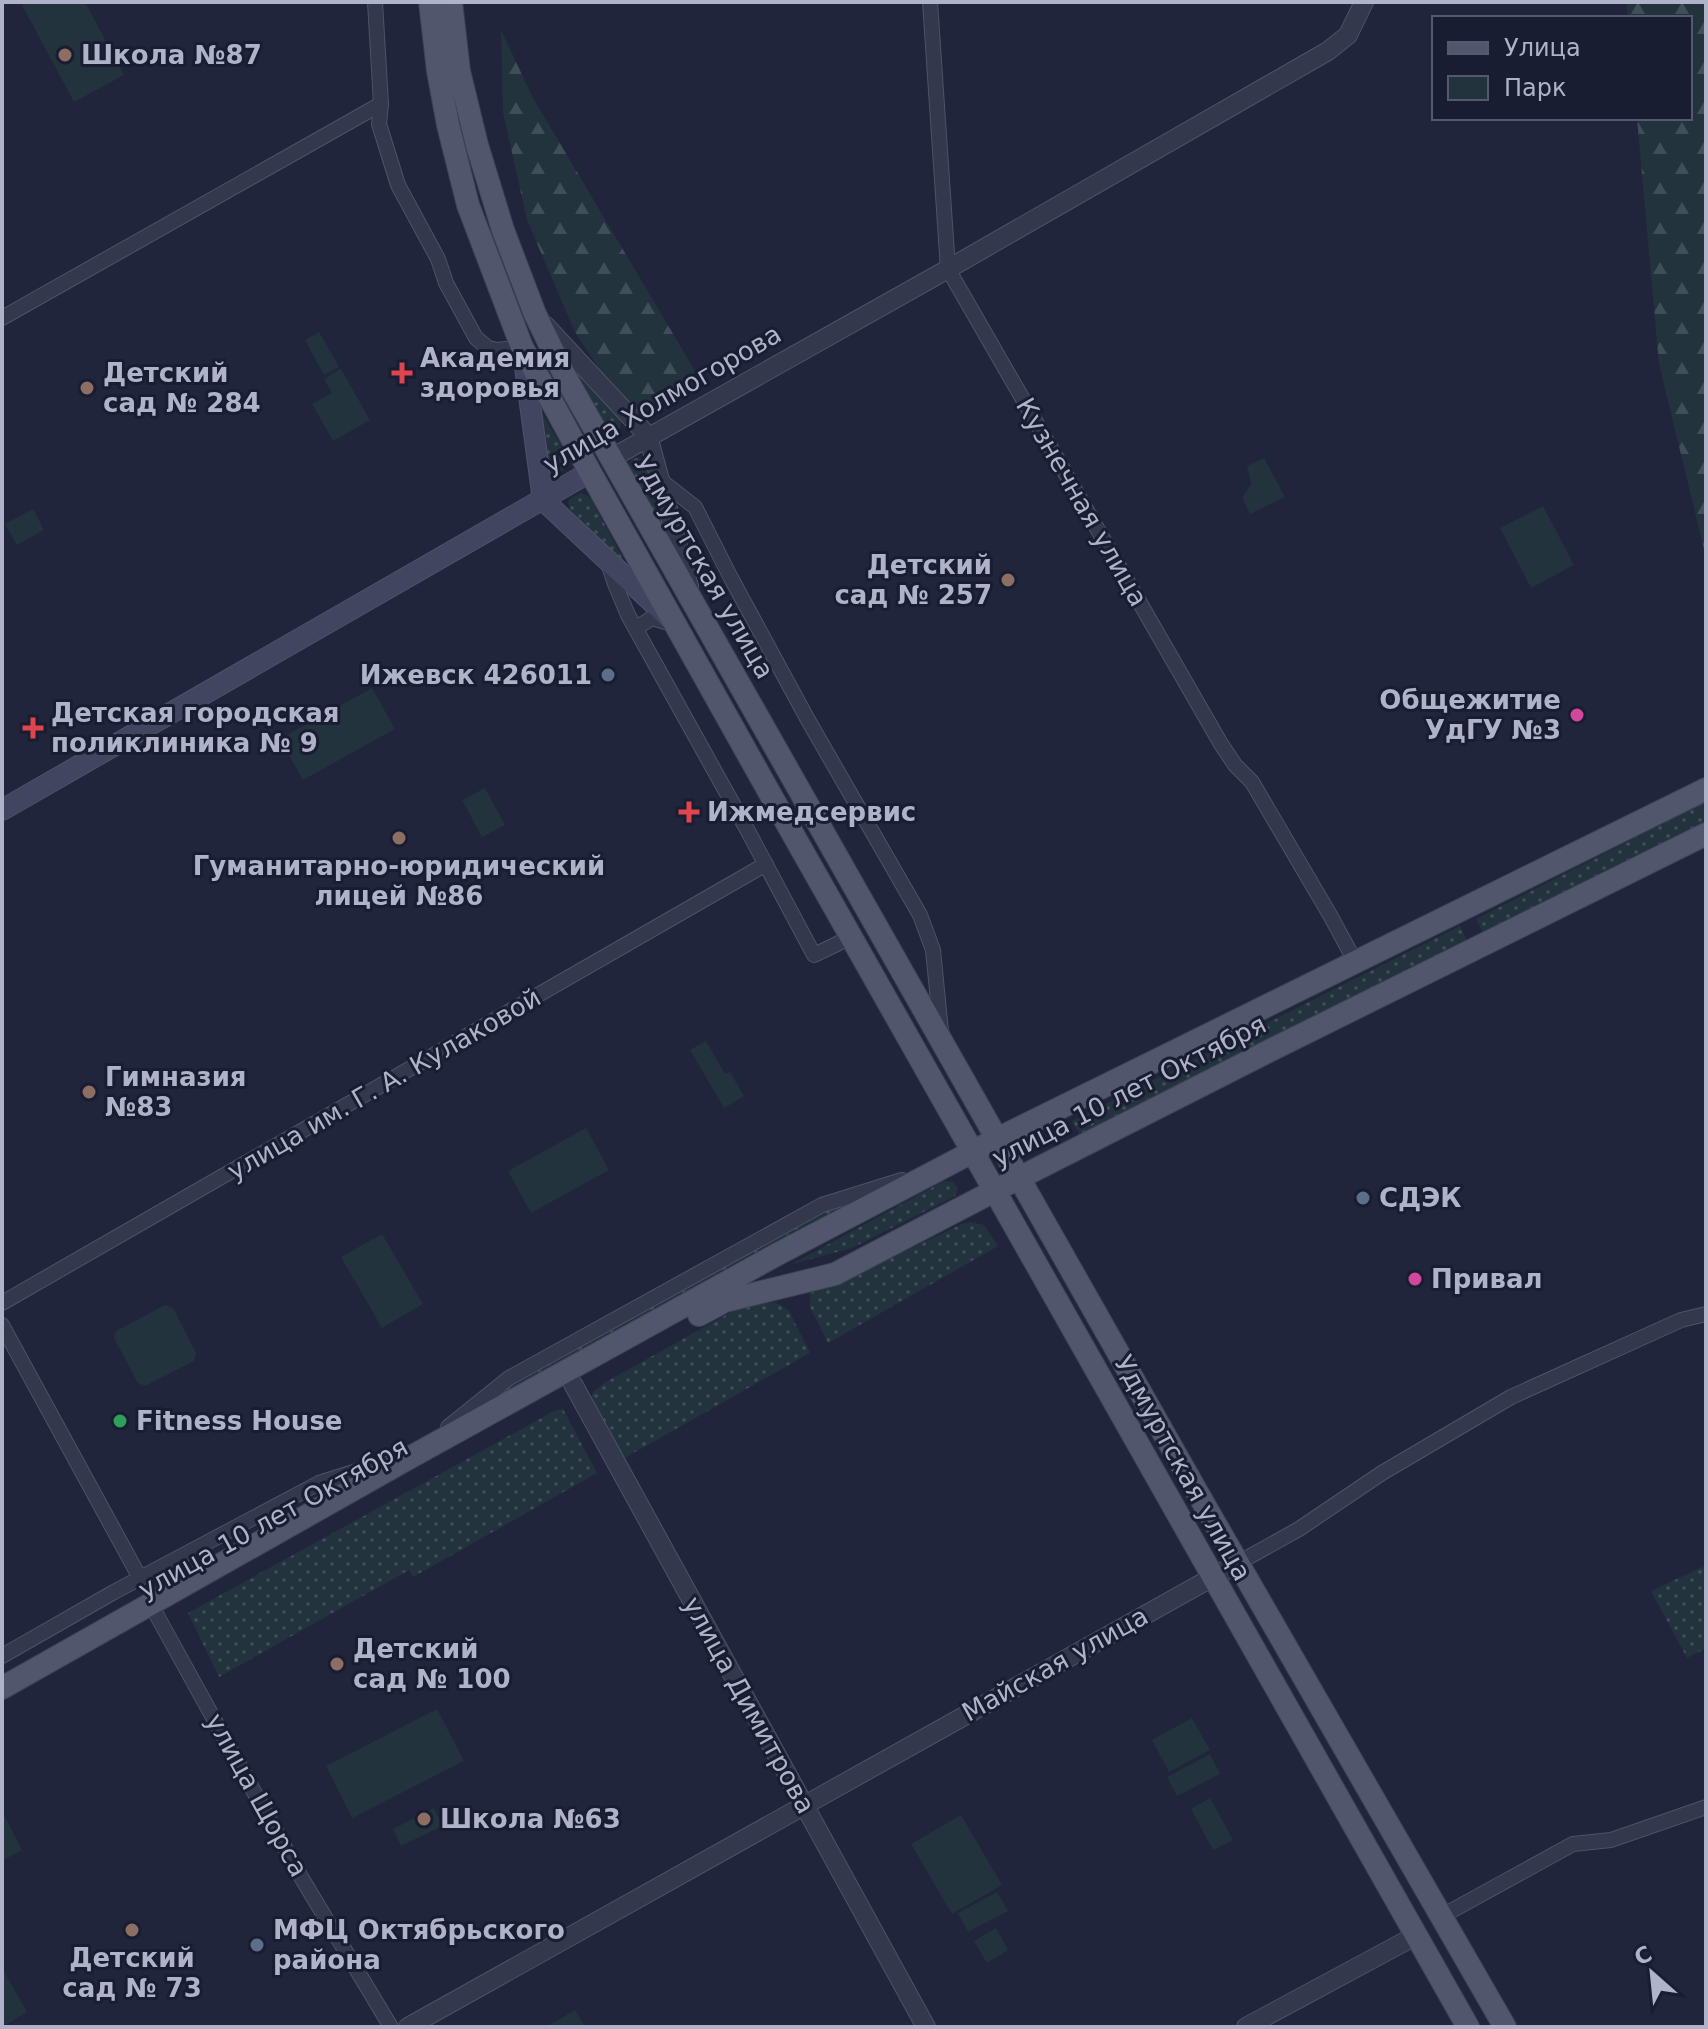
<svg xmlns="http://www.w3.org/2000/svg" width="1708" height="2029" viewBox="0 0 1708 2029" font-family="'DejaVu Sans',sans-serif">
	<defs>
		<pattern id="grass-dots" width="8" height="8" patternUnits="userSpaceOnUse" patternTransform="scale(2)"><rect width="8" height="8" fill="#22333d"/><path d="M2 2h.1M6 6h.1" fill="none" stroke="#404e58" stroke-width="1.8" stroke-linecap="round"/></pattern>
		<pattern id="forest-firs" width="22" height="20" patternUnits="userSpaceOnUse" patternTransform="scale(2)"><rect width="22" height="20" fill="#22333d"/><path d="M5 1l3.5 6h-7zM16 11l3.5 6h-7z" fill="#404e58"/></pattern>
	</defs>
	<rect width="100%" height="100%" fill="#20253c"/>
	<g fill="url(#grass-dots)">
		<path d="M 574,372 L 619,418 L 621,423 L 620,427 L 610,432 L 606,429 Z"/>
		<path d="M 534,400 L 569,459 C 566,471 557,477 547,469 Z"/>
		<path d="M 639,457 L 644,461 L 665,531 L 631,472 L 629,465 L 632,458 Z"/>
		<path d="M 581,493 L 590,497 L 629,570 L 570,509 L 568,502 L 572,497 Z"/>
		<path d="M 1706,802 L 1706,823 L 1484,934 L 1476,919 Z"/>
		<path d="M 1460,926 L 1468,942 L 1081,1137 L 1072,1121 Z"/>
		<path d="M 944,1181 L 954,1182 L 958,1189 L 955,1196 L 852,1248 L 792,1264 Z"/>
		<path d="M 870,1197 L 463,1420 L 516,1381 L 831,1204 Z"/>
		<path d="M 971,1222 L 984,1225 L 998,1246 L 828,1343 L 810,1307 L 810,1294 L 818,1288 L 844,1280 L 962,1224 Z"/>
		<path d="M 775,1302 L 789,1311 L 810,1353 L 621,1460 L 589,1403 L 593,1392 L 604,1383 L 733,1311 L 753,1304 Z"/>
		<path d="M 563,1409 L 597,1473 L 413,1577 L 409,1570 L 219,1677 L 188,1613 L 554,1411 Z"/>
		<path d="M 1706,1566 L 1706,1648 L 1687,1658 L 1651,1591 L 1700,1568 Z"/>
	</g>
	<g fill="url(#forest-firs)">
		<path d="M 1627,2 L 1706,2 L 1706,546 L 1704,549 L 1659,364 L 1637,118 L 1690,118 L 1690,18 L 1628,18 Z"/>
		<path d="M 501,30 L 533,98 L 698,376 L 638,413 L 608,382 L 575,332 L 527,220 L 503,112 Z"/>
	</g>
	<g fill="#22333d">
		<path d="M 28,2 L 85,2 L 124,75 L 74,102 L 22,5 Z"/>
		<path d="M 319,332 L 339,367 L 324,375 L 305,340 Z"/>
		<path d="M 341,369 L 370,420 L 333,441 L 312,404 L 332,393 L 324,379 Z"/>
		<path d="M 1264,458 L 1285,497 L 1250,514 L 1242,498 L 1251,484 L 1247,466 Z"/>
		<path d="M 1543,506 L 1574,565 L 1531,588 L 1500,528 Z"/>
		<path d="M 33,509 L 44,530 L 17,545 L 5,524 Z"/>
		<path d="M 372,688 L 395,729 L 303,780 L 280,739 Z"/>
		<path d="M 485,788 L 505,825 L 482,837 L 462,800 Z"/>
		<path d="M 706,1041 L 725,1074 L 730,1072 L 744,1096 L 724,1108 L 690,1050 Z"/>
		<path d="M 586,1128 L 609,1170 L 531,1213 L 508,1171 Z"/>
		<path d="M 382,1234 L 423,1304 L 382,1328 L 341,1257 Z"/>
		<path d="M 165,1305 L 173,1308 L 196,1353 L 194,1361 L 145,1386 L 138,1383 L 114,1338 L 116,1331 Z"/>
		<path d="M 437,1709 L 464,1761 L 352,1818 L 326,1766 Z"/>
		<path d="M 1192,1718 L 1210,1750 L 1169,1772 L 1152,1740 Z"/>
		<path d="M 1210,1754 L 1220,1774 L 1177,1796 L 1167,1777 Z"/>
		<path d="M 1210,1798 L 1233,1840 L 1213,1850 L 1191,1809 Z"/>
		<path d="M 434,1808 L 442,1826 L 401,1846 L 393,1829 Z"/>
		<path d="M 2,1811 L 22,1850 L 2,1861 Z"/>
		<path d="M 961,1815 L 1002,1885 L 952,1914 L 911,1844 Z"/>
		<path d="M 997,1892 L 1008,1911 L 968,1932 L 958,1913 Z"/>
		<path d="M 996,1928 L 1008,1950 L 987,1963 L 974,1941 Z"/>
		<path d="M 2,1968 L 27,2012 L 2,2027 Z"/>
		<path d="M 575,2010 L 585,2027 L 546,2027 Z"/>
	</g>
	<g fill="none" stroke-linecap="round" stroke-linejoin="round">
		<g stroke="#4f5267" stroke-width="16">
			<g id="minor">
				<path d="M 375,2 L 381,104 L 379,124 L 398,185 L 438,259 L 446,283 L 476,338 L 488,348 L 498,350 L 522,347"/>
				<path d="M 930,2 L 948,269 L 1221,744 L 1235,765 L 1252,782 L 1330,915 L 1356,963"/>
				<path d="M 2,318 L 381,104"/>
				<path d="M 659,479 L 695,507 L 731,578 L 808,720 L 920,915 L 933,950 L 941,1031"/>
				<path d="M 608,563 L 615,584 L 628,615 L 749,833 L 814,955 L 837,944 L 851,936"/>
				<path d="M 636,628 L 652,618 L 672,624"/>
				<path d="M 2,1303 L 766,864"/>
				<path d="M 2,1325 L 140,1578"/>
				<path d="M 448,1427 L 509,1378 L 822,1205 L 902,1180"/>
				<path d="M 1238,1563 L 1299,1529 L 1382,1473 L 1511,1397 L 1681,1320 L 1706,1314"/>
				<path d="M 150,1603 L 301,1877 L 391,2027"/>
				<path d="M 2,1656 L 114,1592 L 319,1483 L 357,1471 L 387,1464"/>
				<path d="M 1442,1916 L 1573,1844 L 1611,1840 L 1706,1807"/>
			</g>
		</g>
		<g stroke="#4f5267" stroke-width="20">
			<g id="tertiary">
				<path d="M 545,325 L 648,436 L 689,586"/>
				<path d="M 610,459 L 948,269 L 1328,51 L 1348,35 L 1364,2"/>
				<path d="M 573,1384 L 926,2027"/>
				<path d="M 408,2027 L 1238,1563"/>
				<path d="M 1246,2027 L 1415,1936"/>
			</g>
		</g>
		<g stroke="#4f5267" stroke-width="22">
			<g id="secondary">
				<path d="M 523,352 L 543,500 L 670,619"/>
				<path d="M 2,810 L 590,472"/>
			</g>
		</g>
		<g stroke="#3d4155" stroke-width="24">
			<g id="primary">
				<path d="M 430,2 L 438,71 L 448,125 L 468,205 L 522,347 L 590,472 L 764,783 L 1468,2027"/>
				<path d="M 451,2 L 459,71 L 477,145 L 503,230 L 535,314 L 567,380 L 1197,1492 L 1505,2027"/>
				<path d="M 699,1315 L 725,1301 L 835,1274 L 1019,1178 L 1267,1052 L 1706,834"/>
				<path d="M 2,1688 L 409,1458 L 776,1255 L 997,1139 L 1706,789"/>
			</g>
		</g>
		<use href="#minor" stroke="#34384c" stroke-width="14"/>
		<use href="#tertiary" stroke="#34384c" stroke-width="18"/>
		<use href="#secondary" stroke="#414560" stroke-width="20"/>
		<use href="#primary" stroke="#51566d" stroke-width="22"/>
	</g>
	<g fill="#8d6e63" stroke="#191d31" stroke-width="3">
		<circle cx="65" cy="55" r="8"/>
		<circle cx="87" cy="388" r="8"/>
		<circle cx="1008" cy="580" r="8"/>
		<circle cx="399" cy="838" r="8"/>
		<circle cx="89" cy="1092" r="8"/>
		<circle cx="337" cy="1664" r="8"/>
		<circle cx="424" cy="1819" r="8"/>
		<circle cx="132" cy="1930" r="8"/>
	</g>
	<g fill="#e0444e" stroke="#191d31" stroke-width="3">
		<path d="M398 361h8v8h8v8h-8v8h-8v-8h-8v-8h8z"/>
		<path d="M29 716h8v8h8v8h-8v8h-8v-8h-8v-8h8z"/>
		<path d="M685 800h8v8h8v8h-8v8h-8v-8h-8v-8h8z"/>
	</g>
	<g fill="#5c6f8a" stroke="#191d31" stroke-width="3">
		<circle cx="608" cy="675" r="8"/>
		<circle cx="1363" cy="1198" r="8"/>
		<circle cx="257" cy="1945" r="8"/>
	</g>
	<g fill="#d1479c" stroke="#191d31" stroke-width="3">
		<circle cx="1577" cy="715" r="8"/>
		<circle cx="1415" cy="1279" r="8"/>
	</g>
	<circle fill="#2e9e5b" stroke="#191d31" stroke-width="3" cx="120" cy="1421" r="8"/>
	<g text-anchor="middle" dominant-baseline="central" stroke-width="6" stroke-linejoin="round" paint-order="stroke">
		<g font-size="26" font-weight="bold" fill="#afb2c8" stroke="#191d31" text-anchor="start">
			<text x="81" y="55">Школа №87</text>
			<text x="420" y="358">Академия<tspan x="420" dy="30">здоровья</tspan></text>
			<text x="103" y="373">Детский<tspan x="103" dy="30">сад № 284</tspan></text>
			<text x="992" y="565" text-anchor="end">Детский<tspan x="992" dy="30">сад № 257</tspan></text>
			<text x="592" y="675" text-anchor="end">Ижевск 426011</text>
			<text x="1561" y="700" text-anchor="end">Общежитие<tspan x="1561" dy="30">УдГУ №3</tspan></text>
			<text x="51" y="713">Детская городская<tspan x="51" dy="30">поликлиника № 9</tspan></text>
			<text x="707" y="812">Ижмедсервис</text>
			<text x="399" y="866" text-anchor="middle">Гуманитарно-юридический<tspan x="399" dy="30">лицей №86</tspan></text>
			<text x="105" y="1077">Гимназия<tspan x="105" dy="30">№83</tspan></text>
			<text x="1379" y="1198">СДЭК</text>
			<text x="1431" y="1279">Привал</text>
			<text x="136" y="1421">Fitness House</text>
			<text x="353" y="1649">Детский<tspan x="353" dy="30">сад № 100</tspan></text>
			<text x="440" y="1819">Школа №63</text>
			<text x="273" y="1930">МФЦ Октябрьского<tspan x="273" dy="30">района</tspan></text>
			<text x="132" y="1958" text-anchor="middle">Детский<tspan x="132" dy="30">сад № 73</tspan></text>
		</g>
		<g font-size="26" fill="#afb2c8" stroke="#191d31">
			<text transform="translate(662 399) rotate(-30)">улица Холмогорова</text>
			<text transform="translate(1082 502) rotate(60)">Кузнечная улица</text>
			<text transform="translate(704 567) rotate(60)">Удмуртская улица</text>
			<text transform="translate(384 1084) rotate(-30)">улица им. Г. А. Кулаковой</text>
			<text transform="translate(1129 1091) rotate(-27)">улица 10 лет Октября</text>
			<text transform="translate(1183 1468) rotate(61)">Удмуртская улица</text>
			<text transform="translate(273 1518) rotate(-29)">улица 10 лет Октября</text>
			<text transform="translate(1055 1664) rotate(-29)">Майская улица</text>
			<text transform="translate(749 1705) rotate(61)">улица Димитрова</text>
			<text transform="translate(257 1795) rotate(61)">улица Щорса</text>
		</g>
	</g>
	<rect width="1708" height="2029" fill="none" stroke="#afb2c8" stroke-width="8"/>
	<rect x="1432" y="16" width="260" height="104" fill="#191d31" stroke="#55596d" stroke-width="2"/>
	<rect x="1448" y="42" width="40" height="12" fill="#51566d" stroke="#55596d" stroke-width="2"/>
	<text x="1504" y="56" font-size="24" fill="#afb2c8">Улица</text>
	<rect x="1448" y="76" width="40" height="24" fill="#22333d" stroke="#55596d" stroke-width="2"/>
	<text x="1504" y="96" font-size="24" fill="#afb2c8">Парк</text>
	<g transform="translate(1652 1973) rotate(333)" stroke="#191d31" stroke-width="6" paint-order="stroke">
	<path d="M0-6L14 30L0 20L-14 30Z" fill="#afb2c8"/>
	<text y="-12" font-size="22" font-weight="bold" text-anchor="middle" fill="#afb2c8">С</text>
	</g>
</svg>
